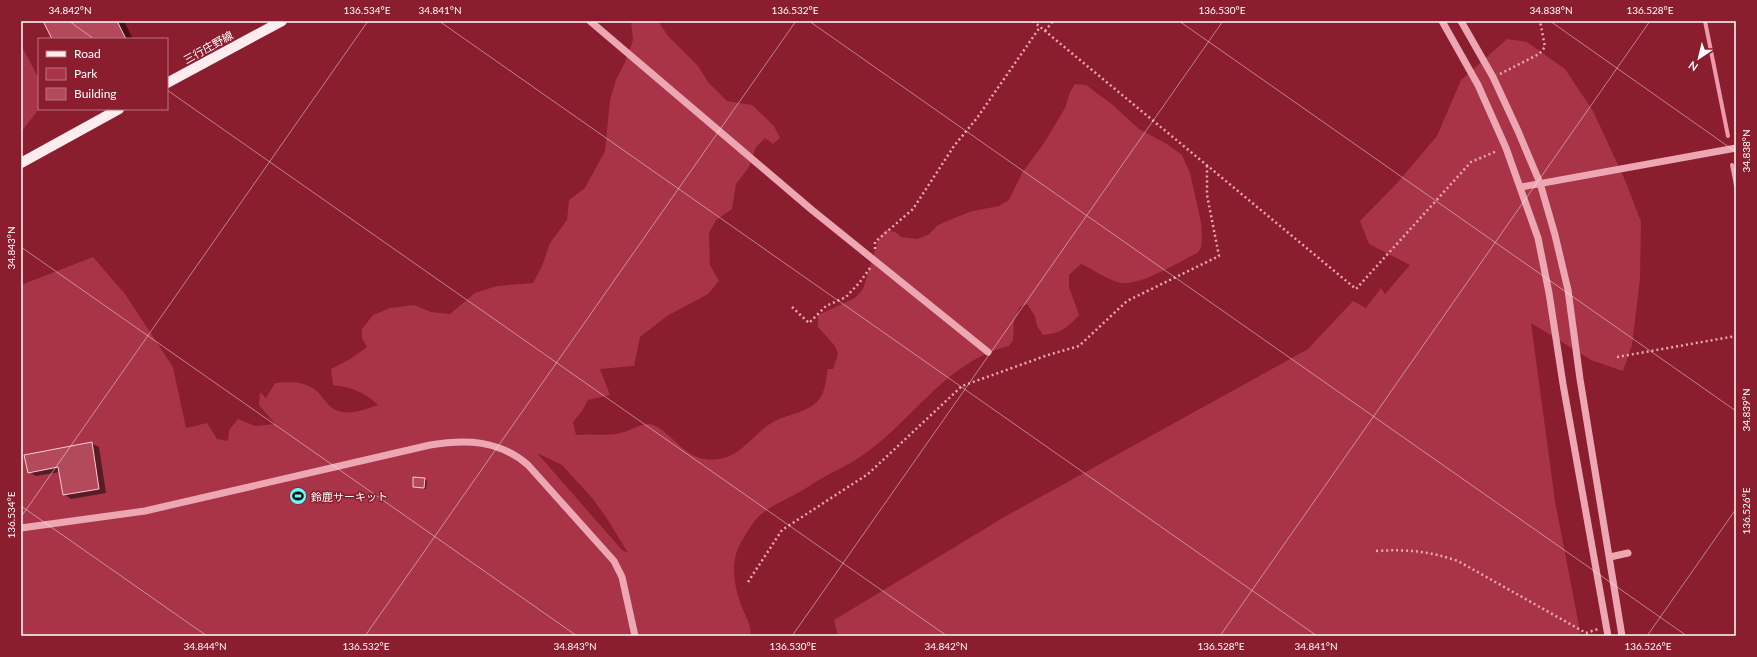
<svg xmlns="http://www.w3.org/2000/svg" width="1757" height="657" viewBox="0 0 1757 657" font-family="Lato,'Noto Sans JP',sans-serif">
	<rect width="100%" height="100%" fill="#8a1d2e"/>
	<g fill="#a93347" fill-rule="evenodd">
		<path d="M 631,21 L 658,21 L 668,36 L 698,66 L 708,82 L 727,101 L 752,105 L 774,126 L 780,138 L 773,144 L 765,138 L 756,147 L 749,167 L 736,184 L 732,209 L 716,220 L 709,233 L 710,265 L 719,281 L 708,294 L 667,316 L 640,337 L 634,366 L 600,369 L 610,395 L 588,400 L 582,411 L 573,422 L 576,435 C 592,433 608,437 624,432 C 633,430 643,421 653,425 C 672,433 684,457 705,459 C 740,464 751,433 775,421 C 790,413 809,413 820,398 C 825,392 826,378 828,369 L 833,369 L 838,354 L 835,346 L 818,327 L 818,315 L 855,298 L 863,289 L 878,241 L 885,230 L 895,232 L 901,237 L 917,239 L 928,235 L 938,225 L 954,218 L 973,211 L 999,206 L 1009,200 L 1022,173 L 1044,143 L 1065,108 L 1070,92 L 1075,84 L 1086,85 L 1113,105 L 1139,129 L 1167,144 L 1182,155 L 1190,173 L 1201,222 L 1202,237 L 1201,248 L 1197,253 C 1179,262 1136,289 1117,282 C 1104,278 1093,269 1081,264 L 1069,275 L 1069,287 L 1079,315 C 1069,327 1059,334 1043,335 L 1037,326 L 1035,316 L 1027,304 L 1020,307 L 1014,321 L 1013,340 L 1009,346 C 945,361 912,423 860,457 C 850,464 838,469 828,475 C 816,481 806,489 794,495 C 783,501 767,508 758,517 C 751,525 741,541 737,551 C 731,568 735,590 742,607 C 746,617 751,625 751,636 L 21,636 L 21,285 L 93,257 L 125,294 L 173,367 L 186,428 L 207,423 L 217,439 L 228,441 L 229,430 L 238,419 L 255,426 L 275,424 L 259,405 L 260,392 L 266,398 L 275,383 C 286,382 300,381 311,387 C 323,393 327,410 342,412 C 354,414 366,409 378,405 C 365,392 351,387 333,385 L 331,369 L 350,359 L 367,347 L 362,338 L 362,329 L 373,315 L 390,308 L 414,305 L 431,312 L 450,314 L 475,293 L 497,286 L 533,283 L 542,266 L 550,243 L 567,220 L 569,200 L 585,188 L 605,151 L 610,100 L 616,80 L 625,62 L 633,40 ZM 537,453 L 562,465 L 592,498 L 608,520 L 628,553 L 622,550 Z"/>
		<path d="M 1507,39 L 1527,42 L 1565,69 L 1593,111 L 1625,180 L 1641,222 L 1640,279 L 1632,345 L 1623,371 L 1591,360 L 1531,323 L 1555,501 L 1581,636 L 838,636 L 834,620 L 1006,516 L 1308,349 L 1353,301 L 1366,308 L 1381,288 L 1385,294 L 1410,265 L 1369,244 L 1360,221 L 1398,182 L 1437,136 L 1461,80 Z"/>
		<path d="M 21,45 L 39,79 L 39,109 L 21,132 Z"/>
	</g>
	<g fill="#0007">
		<path d="M 44,21 L 124,21 L 133,39 L 53,39 Z"/>
		<path d="M 91,443 L 99,447 L 106,493 L 71,499 L 64,494 L 60,472 L 36,476 L 29,472 Z"/>
		<path d="M 425,479 L 427,481 L 426,489 L 414,486 Z"/>
	</g>
	<g fill="none" stroke-linecap="round" stroke-linejoin="round">
		<g stroke="#ee9aaa" stroke-width="4">
			<path d="M 1705,21 L 1728,136"/>
			<path d="M 1732,165 L 1736,185"/>
		</g>
	</g>
	<g fill="#b34a5b" stroke="#f9ccd4">
		<path d="M 43,21 L 117,21 L 126,39 L 52,39 Z"/>
		<path d="M 92,442 L 99,489 L 63,495 L 58,467 L 28,473 L 24,455 Z"/>
		<path d="M 413,477 L 425,478 L 424,488 L 413,487 Z"/>
	</g>
	<g fill="none" stroke-linecap="round" stroke-linejoin="round">
		<g stroke="#eca7b3" stroke-width="2.5" stroke-dasharray="2 3" stroke-linecap="butt">
			<path d="M 1033,21 L 1356,289 L 1471,162 L 1497,151"/>
			<path d="M 1045,31 L 1053,21"/>
			<path d="M 1500,74 L 1539,54 L 1545,47 L 1540,21"/>
			<path d="M 875,249 L 875,242 L 913,209 L 954,146 L 977,118 L 1040,27"/>
			<path d="M 792,307 L 809,323 L 826,306 L 846,297 L 860,282 L 870,268"/>
			<path d="M 1617,357 L 1736,336"/>
			<path d="M 1376,551 C 1406,549 1429,551 1458,561 L 1586,633 L 1598,629"/>
			<path d="M 748,582 L 782,530 L 868,474 L 962,386 L 1048,355 L 1079,346 L 1127,301 L 1219,256 L 1207,195 L 1207,165"/>
		</g>
		<g stroke="#eca7b3" stroke-width="7">
			<path d="M 590,21 L 812,210 L 988,352"/>
			<path d="M 1442,21 L 1478,85 L 1506,148 L 1538,238 L 1549,293 L 1563,384 L 1608,636"/>
			<path d="M 1461,21 L 1493,77 L 1518,131 L 1540,183 L 1555,235 L 1568,290 L 1580,379 L 1622,636"/>
			<path d="M 1521,187 L 1736,148"/>
			<path d="M 21,528 L 145,511 L 430,445 C 466,439 499,440 528,465 L 614,561 L 622,577 L 635,636"/>
			<path d="M 1610,557 L 1628,553"/>
		</g>
		<g stroke="#ffecee" stroke-width="10">
			<path d="M 167,83 L 282,21"/>
			<path d="M 21,163 L 119,109"/>
		</g>
	</g>
	<path fill="none" stroke="#fff" stroke-width="1" stroke-opacity="0.45" d="M 69,21 L 94,39M 439,21 L 1317,636M 809,21 L 1687,636M 1179,21 L 1736,411M 1550,21 L 1736,152M 167,90 L 947,636M 21,247 L 577,636M 21,506 L 207,636M 21,517 L 368,21M 365,636 L 796,21M 792,636 L 1223,21M 1220,636 L 1650,21M 1647,636 L 1736,509"/>
	<defs>
		<g id="stadium-disc" transform="scale(0.9)"><circle r="9.5" fill="#65fcfb" stroke="#8a1d2e"/><path d="M0-5a6.5 5 0 1 0 0 10a6.5 5 0 1 0 0-10ZM-3.5-1.8h7v3.6h-7Z" fill="#111"/></g>
	</defs>
	<g fill-rule="evenodd">
		<use href="#stadium-disc" x="298" y="496"/>
	</g>
	<g text-anchor="middle" dominant-baseline="central" stroke-width="3" stroke-linejoin="round" paint-order="stroke">
		<g font-size="11" fill="#fff" stroke="#8a1d2e">
			<text transform="translate(208 47) rotate(-29)">三行庄野線</text>
		</g>
		<g font-size="11" fill="#fff" stroke="#8a1d2e" text-anchor="start">
			<text x="311" y="496">鈴鹿サーキット</text>
		</g>
	</g>
	<rect width="1757" height="657" fill="none" stroke="#8a1d2e" stroke-width="44"/>
	<rect x="38" y="38" width="130" height="72" fill="#8a1d2e" stroke="#b97782"/>
	<rect x="46" y="51" width="20" height="6" fill="#ffecee" stroke="#b97782"/>
	<text x="74" y="58" font-size="12" fill="#ffffff">Road</text>
	<rect x="46" y="68" width="20" height="12" fill="#a93347" stroke="#b97782"/>
	<text x="74" y="78" font-size="12" fill="#ffffff">Park</text>
	<rect x="46" y="88" width="20" height="12" fill="#b34a5b" stroke="#b97782"/>
	<text x="74" y="98" font-size="12" fill="#ffffff">Building</text>
	<g transform="translate(1699 58) rotate(215)" stroke="#8a1d2e" stroke-width="3" paint-order="stroke">
	<path d="M0-3L7 15L0 10L-7 15Z" fill="#ffffff"/>
	<text y="-6" font-size="11" font-weight="bold" text-anchor="middle" fill="#ffffff">N</text>
	</g>
	<rect x="22" y="22" width="1713" height="613" fill="none" stroke="#fff" stroke-width="1.5"/>
	<g font-size="10" text-anchor="middle" fill="#fff">
		<text x="70" y="14">34.842°N</text>
		<text x="367" y="14">136.534°E</text>
		<text x="440" y="14">34.841°N</text>
		<text x="795" y="14">136.532°E</text>
		<text x="1222" y="14">136.530°E</text>
		<text x="1551" y="14">34.838°N</text>
		<text x="1650" y="14">136.528°E</text>
		<text transform="translate(1746 151) rotate(-90)" y="4">34.838°N</text>
		<text transform="translate(11 248) rotate(-90)" y="4">34.843°N</text>
		<text transform="translate(1746 410) rotate(-90)" y="4">34.839°N</text>
		<text transform="translate(1746 511) rotate(-90)" y="4">136.526°E</text>
		<text transform="translate(11 515) rotate(-90)" y="4">136.534°E</text>
		<text x="205" y="650">34.844°N</text>
		<text x="366" y="650">136.532°E</text>
		<text x="575" y="650">34.843°N</text>
		<text x="793" y="650">136.530°E</text>
		<text x="946" y="650">34.842°N</text>
		<text x="1221" y="650">136.528°E</text>
		<text x="1316" y="650">34.841°N</text>
		<text x="1648" y="650">136.526°E</text>
	</g>
</svg>
